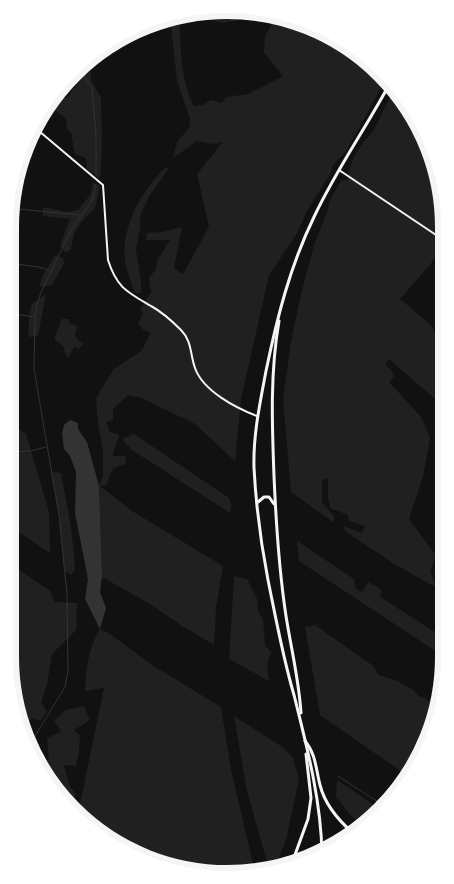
<svg xmlns="http://www.w3.org/2000/svg" width="454" height="884" viewBox="0 0 454 884" font-family="'Exo 2',sans-serif">
	<rect width="100%" height="100%" fill="#111"/>
	<g fill="#202020">
		<path d="M 242,8 L 241,14 L 236,21 L 221,23 L 206,17 L 206,13 Z"/>
		<path d="M 179,16 C 181,47 180,78 194,106 L 202,105 L 211,100 L 221,103 L 227,97 L 248,94 L 283,76 L 264,53 L 265,36 L 276,17 L 324,30 L 372,62 L 386,79 L 347,150 L 332,166 L 331,173 L 307,211 L 296,235 L 269,275 L 241,399 L 235,461 L 195,424 L 142,398 L 128,395 L 113,409 L 113,420 L 106,422 L 110,432 L 119,435 C 118,443 113,449 113,456 L 125,456 L 126,464 C 112,466 110,472 107,485 L 100,486 L 132,511 L 223,566 L 216,608 L 214,645 L 182,626 L 150,604 L 102,577 L 99,486 L 103,475 L 103,452 L 98,422 L 96,398 L 114,369 L 141,351 L 151,333 L 142,329 L 138,323 L 143,314 L 140,309 L 152,291 L 150,288 L 149,278 L 156,269 L 157,261 L 170,240 L 146,240 L 147,233 L 161,232 L 182,227 L 174,268 L 183,274 L 209,227 L 197,174 L 223,142 L 211,144 L 197,141 L 173,158 L 177,142 L 189,128 L 190,119 L 177,81 L 170,17 Z"/>
		<path d="M 80,65 L 91,73 L 91,80 L 101,98 L 102,148 L 100,178 L 97,177 L 87,169 L 86,158 L 75,154 L 72,139 L 72,134 L 67,129 L 66,118 L 55,110 L 54,106 L 58,101 L 69,96 L 73,89 L 78,83 L 71,77 Z"/>
		<path d="M 395,89 L 409,105 L 445,198 L 445,239 L 439,240 L 438,255 L 400,299 L 431,325 L 445,349 L 445,398 L 442,405 L 389,359 L 385,365 L 391,369 L 394,376 L 389,382 L 422,418 L 430,438 L 423,477 L 409,519 L 436,556 L 430,571 L 434,581 L 446,582 L 446,590 L 428,583 L 396,565 L 346,532 L 343,526 L 362,533 L 365,526 L 349,521 L 348,515 L 330,508 L 328,497 L 328,479 L 322,480 L 322,502 L 335,518 L 333,522 L 291,492 L 283,399 L 291,341 L 302,290 L 315,242 L 328,210 L 329,202 L 341,181 L 348,180 C 348,170 354,155 360,147 C 364,140 371,136 375,128 C 382,115 387,101 395,89 Z"/>
		<path d="M 166,167 L 169,168 L 150,195 L 140,216 L 140,228 L 136,249 L 141,282 L 141,293 L 135,293 C 131,282 126,271 125,259 C 121,227 143,188 166,167 Z"/>
		<path d="M 92,182 L 100,186 L 95,208 L 81,222 L 74,234 L 71,249 L 66,253 L 60,246 L 70,219 L 43,216 L 43,207 L 67,212 L 78,210 L 91,194 Z"/>
		<path d="M 55,255 L 63,258 L 65,262 L 52,285 L 40,287 L 41,279 Z"/>
		<path d="M 46,294 L 38,336 L 29,337 L 28,331 L 31,305 Z"/>
		<path d="M 62,319 L 69,319 L 69,323 L 77,326 L 75,336 L 79,341 L 84,343 L 79,349 L 74,346 L 70,355 L 67,358 L 63,346 L 55,340 L 55,336 Z"/>
		<path d="M 8,423 L 26,434 L 49,512 L 50,553 L 8,525 Z"/>
		<path d="M 134,434 L 229,498 L 231,506 L 230,513 L 132,450 L 122,439 Z"/>
		<path d="M 51,472 L 61,473 C 67,505 74,538 75,570 L 71,575 L 64,570 L 59,515 Z"/>
		<path d="M 297,541 L 354,579 L 356,589 L 362,592 L 368,582 L 382,590 L 380,597 L 446,639 L 446,658 L 299,561 Z"/>
		<path d="M 8,562 L 50,591 L 55,602 L 77,603 L 76,630 L 52,654 L 47,685 L 41,702 L 47,712 L 40,721 L 32,718 L 21,732 L 19,728 L 8,657 Z"/>
		<path d="M 234,576 L 247,579 L 257,599 L 258,611 L 263,619 L 265,645 L 271,652 L 267,665 L 269,681 L 229,659 Z"/>
		<path d="M 315,625 L 372,665 L 379,675 L 395,680 L 414,690 L 418,696 L 424,697 L 436,707 L 424,754 L 408,776 L 320,715 L 305,627 Z"/>
		<path d="M 100,629 L 110,634 L 152,665 L 221,707 L 231,770 L 255,872 L 242,876 L 170,869 L 105,840 L 78,814 L 104,688 L 85,691 C 86,669 88,648 100,629 Z"/>
		<path d="M 84,706 L 90,720 L 74,730 L 80,736 L 79,750 L 76,766 L 64,765 L 70,787 L 76,794 L 71,808 L 53,791 L 37,760 L 49,760 L 47,738 L 58,733 L 61,730 L 54,721 L 66,710 Z"/>
		<path d="M 234,716 L 284,748 L 293,758 L 299,779 L 286,840 L 275,867 L 269,869 L 247,791 Z"/>
		<path d="M 337,780 L 383,811 L 363,826 L 353,818 L 336,797 Z"/>
	</g>
	<path fill="#333" d="M 70,420 L 78,423 L 78,429 L 87,442 L 99,486 L 102,577 L 100,592 L 106,608 L 100,629 L 85,599 L 88,579 L 75,513 L 76,472 L 70,456 L 64,449 L 62,433 L 64,425 Z"/>
	<g fill="none" stroke-linecap="round" stroke-linejoin="round">
		<g stroke="#333" stroke-width="1">
			<path d="M 76,70 L 84,76 L 92,88 L 96,136 L 96,174"/>
			<path d="M 9,208 L 80,215"/>
			<path d="M 8,263 L 39,267 L 51,271"/>
			<path d="M 8,313 L 34,317"/>
			<path d="M 8,452 L 30,451 L 46,447"/>
			<path d="M 29,746 L 65,687 L 68,671 L 67,594 L 59,515 L 34,369 L 35,317 L 37,304 L 41,292 L 72,228 L 92,201 L 96,184"/>
			<path d="M 338,776 L 386,807"/>
			<path d="M 330,849 L 331,849"/>
			<path d="M 306,859 L 308,851 L 314,849"/>
		</g>
		<g stroke="#f5f5f5" stroke-width="2">
			<path d="M 33,126 L 103,185 L 108,260 C 117,288 127,292 151,306 C 162,312 172,321 181,330 C 192,341 190,354 195,368 C 203,391 236,408 257,416"/>
			<path d="M 339,170 L 445,241"/>
		</g>
		<g stroke="#f5f5f5" stroke-width="3">
			<path d="M 279,321 C 270,373 272,424 274,476 C 276,523 279,570 286,616 C 291,648 299,680 301,713"/>
			<path d="M 258,502 L 264,497 L 269,497 L 274,504"/>
			<path d="M 305,741 C 316,754 316,770 320,785 C 325,805 338,820 353,833"/>
			<path d="M 322,854 C 321,800 307,747 294,695 C 283,658 276,619 268,580 C 261,544 256,505 254,468 C 253,435 260,403 266,371 C 277,318 290,266 314,217 C 336,170 366,128 390,83"/>
			<path d="M 292,863 L 308,819 L 311,798 L 306,754"/>
		</g>
	</g>
	<path d="M0 0H454V884H0ZM227 16H227A211 211 0 0 1 438 227V657A211 211 0 0 1 227 868H227A211 211 0 0 1 16 657V227A211 211 0 0 1 227 16Z" fill="#fff" fill-rule="evenodd"/>
	<path fill="none" stroke="#f5f5f5" stroke-width="6" d="M227 16H227A211 211 0 0 1 438 227V657A211 211 0 0 1 227 868H227A211 211 0 0 1 16 657V227A211 211 0 0 1 227 16Z"/>
</svg>
